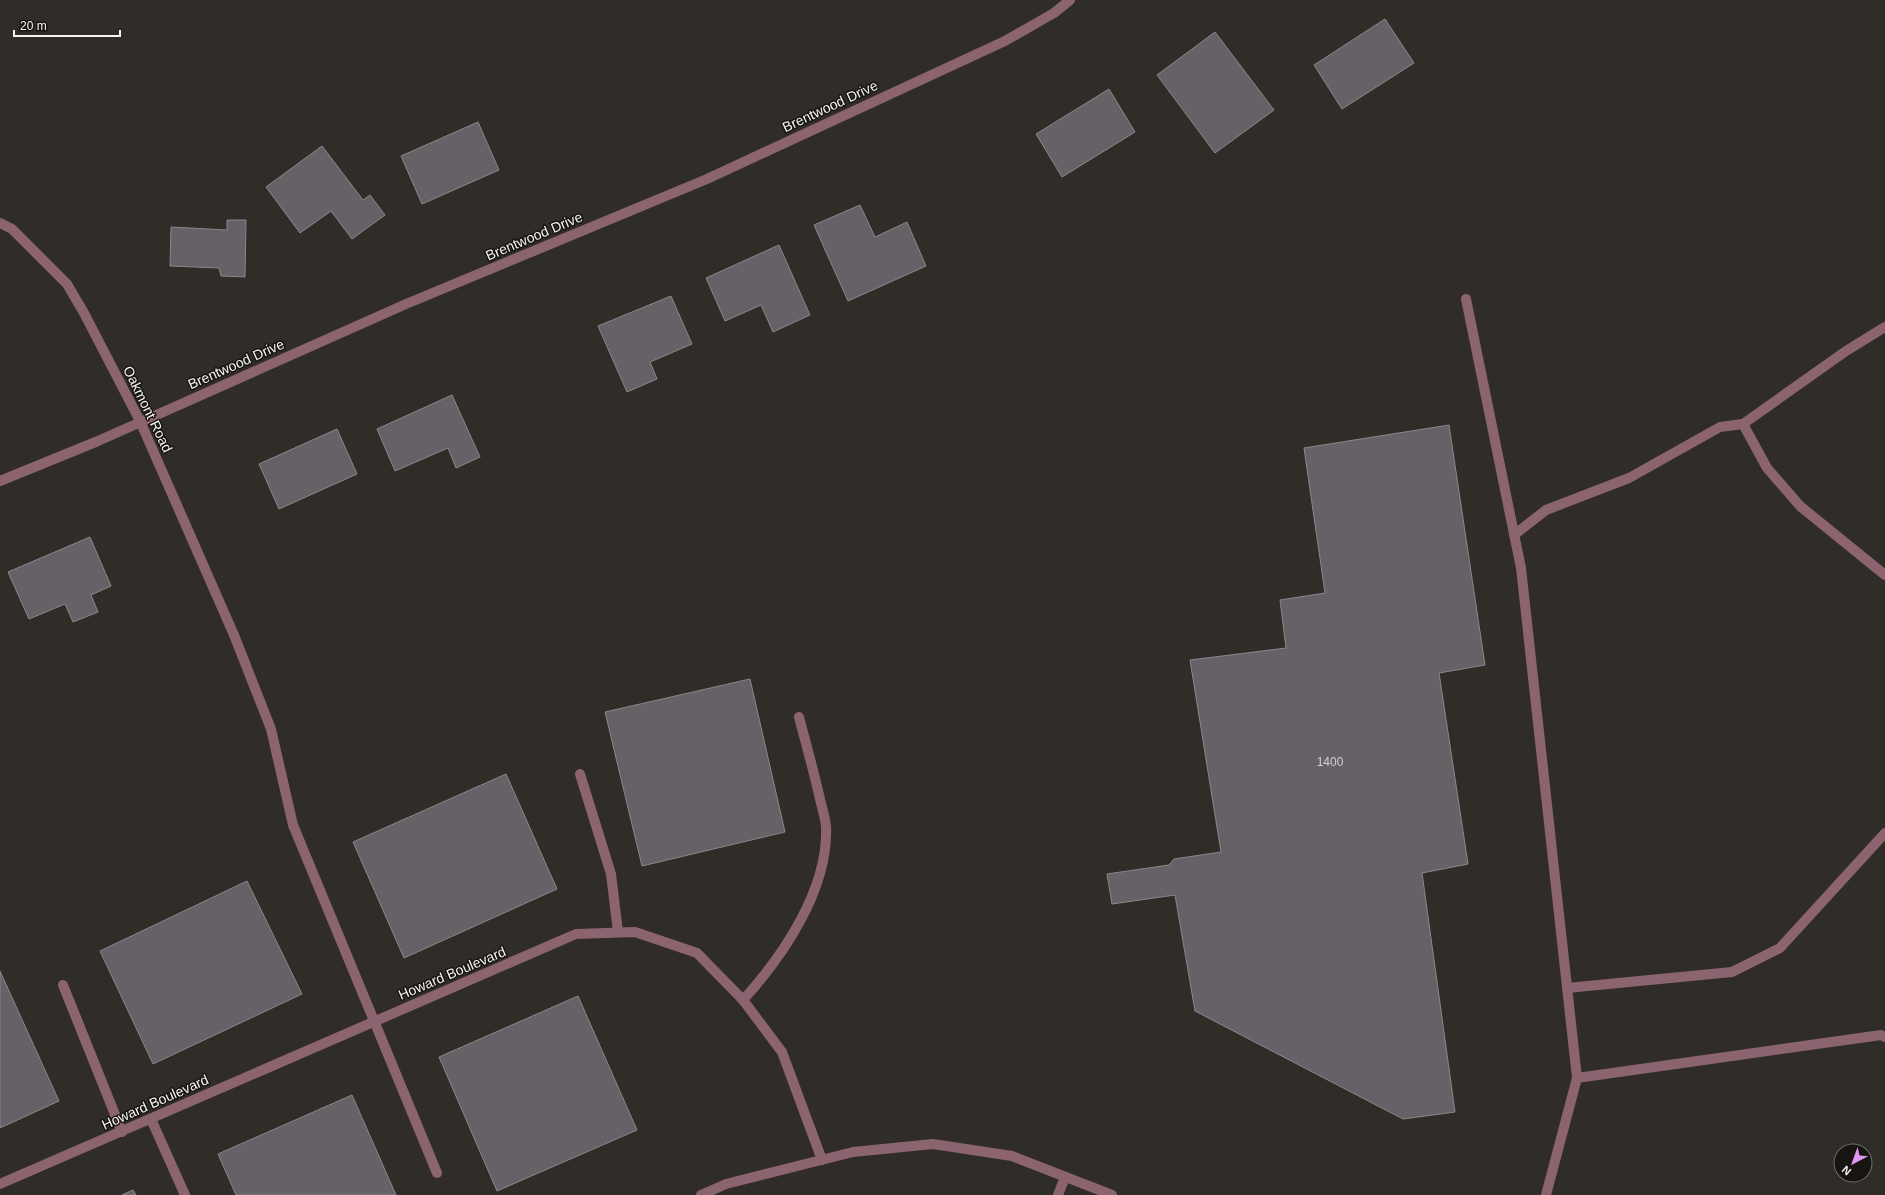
<svg xmlns="http://www.w3.org/2000/svg" width="1885" height="1195" viewBox="0 0 1885 1195" font-family="Arial,sans-serif">
	<rect width="100%" height="100%" fill="#302d28"/>
	<g fill="#656166" stroke="#8c878c">
		<path d="M 1385,19 L 1414,63 L 1342,109 L 1314,65 Z"/>
		<path d="M 1215,32 L 1274,110 L 1215,153 L 1157,75 Z"/>
		<path d="M 1109,89 L 1135,132 L 1062,177 L 1036,134 Z"/>
		<path d="M 478,122 L 499,170 L 422,204 L 401,156 Z"/>
		<path d="M 322,146 L 363,200 L 370,195 L 385,215 L 352,239 L 331,211 L 300,233 L 266,187 Z"/>
		<path d="M 860,205 L 875,237 L 907,222 L 926,266 L 848,301 L 814,225 Z"/>
		<path d="M 227,220 L 246,220 L 245,277 L 221,276 L 219,268 L 170,266 L 171,227 L 227,230 Z"/>
		<path d="M 779,245 L 810,315 L 773,332 L 761,305 L 725,321 L 706,278 Z"/>
		<path d="M 671,296 L 692,344 L 650,362 L 657,379 L 627,392 L 598,326 Z"/>
		<path d="M 452,395 L 480,457 L 456,468 L 448,448 L 395,471 L 377,429 Z"/>
		<path d="M 1449,425 L 1485,665 L 1439,673 L 1468,864 L 1422,873 L 1455,1112 L 1403,1119 L 1195,1011 L 1175,895 L 1112,904 L 1107,874 L 1169,865 L 1174,859 L 1221,852 L 1190,660 L 1286,648 L 1280,600 L 1325,593 L 1304,448 Z"/>
		<path d="M 337,429 L 357,474 L 279,509 L 259,464 Z"/>
		<path d="M 90,537 L 111,586 L 91,595 L 98,612 L 73,622 L 65,604 L 29,619 L 8,572 Z"/>
		<path d="M 750,679 L 785,832 L 642,866 L 605,712 Z"/>
		<path d="M 506,774 L 557,889 L 404,958 L 353,842 Z"/>
		<path d="M 247,881 L 302,994 L 153,1064 L 100,951 Z"/>
		<path d="M 0,971 L 59,1101 L 0,1128 Z"/>
		<path d="M 578,996 L 637,1130 L 497,1191 L 439,1057 Z"/>
		<path d="M 352,1095 L 396,1195 L 236,1195 L 218,1154 Z"/>
		<path d="M 133,1190 L 136,1195 L 122,1195 Z"/>
	</g>
	<g fill="none" stroke-linecap="round" stroke-linejoin="round">
		<g stroke="#8c646f" stroke-width="10">
			<path d="M 1466,299 L 1521,568 L 1577,1078"/>
			<path d="M 1743,424 L 1846,351 L 1885,327"/>
			<path d="M 1514,535 L 1546,510 L 1629,478 L 1720,427 L 1743,424 L 1767,468 L 1800,506 L 1885,575"/>
			<path d="M 234,635 L 271,729 L 293,825 L 437,1173"/>
			<path d="M 580,774 L 611,874 L 618,932"/>
			<path d="M 63,985 L 122,1132"/>
			<path d="M 1567,988 L 1732,972 L 1780,948 L 1885,833"/>
			<path d="M 743,1000 C 783,956 829,889 826,826 C 825,817 822,808 820,799 C 814,772 806,744 799,717"/>
			<path d="M 151,1119 L 185,1195"/>
			<path d="M 1546,1195 L 1577,1078 L 1881,1035 L 1885,1037"/>
		</g>
		<g stroke="#8c646f" stroke-width="10">
			<path d="M 0,223 L 12,229 L 67,284 L 84,313 L 140,421 L 234,635"/>
			<path d="M 0,481 L 98,441 L 406,304 L 707,179 L 1005,41 L 1054,13 L 1070,0"/>
			<path d="M 0,1184 L 576,934 L 635,932 L 697,953 L 743,1000 L 782,1052 L 822,1160"/>
			<path d="M 701,1195 L 726,1184 L 853,1152 L 933,1144 L 1012,1156 L 1112,1195"/>
			<path d="M 1058,1195 L 1065,1177"/>
		</g>
	</g>
	<g text-anchor="middle" dominant-baseline="central" stroke-width="3" stroke-linejoin="round" paint-order="stroke">
		<g font-size="12" fill="#d2cfce">
			<text x="1330" y="762">1400</text>
		</g>
		<g font-size="14" fill="#f7f4f1" stroke="#171513">
			<text transform="translate(830 106) rotate(-25)">Brentwood Drive</text>
			<text transform="translate(534 236) rotate(-23)">Brentwood Drive</text>
			<text transform="translate(236 364) rotate(-24)">Brentwood Drive</text>
			<text transform="translate(148 409) rotate(64)">Oakmont Road</text>
			<text transform="translate(452 973) rotate(-23)">Howard Boulevard</text>
			<text transform="translate(155 1102) rotate(-24)">Howard Boulevard</text>
		</g>
	</g>
	<g transform="translate(1853 1163) rotate(221)"><circle r="19" fill="#171513" stroke="#716e6c"/>
	<path d="M0-3L7 15L0 10L-7 15Z" fill="#dd99f4"/>
	<text y="-6" font-size="11" font-weight="bold" text-anchor="middle" fill="#f7f4f1">N</text>
	</g>
	<path d="M14 30v6h106v-6" fill="none" stroke="#f7f4f1" stroke-width="2"/>
	<text x="20" y="30" font-size="12" fill="#f7f4f1" stroke="#171513" stroke-width="3" paint-order="stroke">20 m</text>
</svg>
